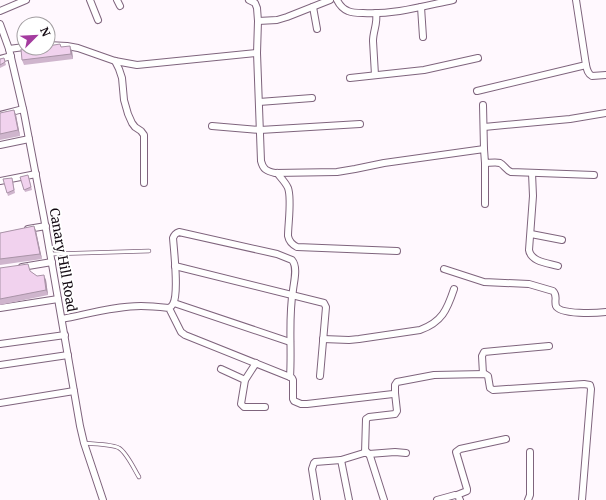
<svg xmlns="http://www.w3.org/2000/svg" width="606" height="500" viewBox="0 0 606 500" font-family="Merriweather,serif">
	<rect width="100%" height="100%" fill="#fff8fe"/>
	<g fill="none" stroke-linecap="round" stroke-linejoin="round">
		<g stroke="#7f647d" stroke-width="4.5">
			<g id="service">
				<path d="M 51,254 L 149,251"/>
				<path d="M 84,443 C 93,444 113,444 119,448 C 127,453 134,469 139,477"/>
			</g>
		</g>
		<g stroke="#7f647d" stroke-width="8">
			<g id="minor">
				<path d="M 90,0 L 98,20"/>
				<path d="M 117,0 L 120,6"/>
				<path d="M 249,0 L 255,3 L 257,8 L 258,21 L 257,53 L 261,161 C 263,169 266,171 275,173 L 337,172 L 355,169 L 384,163 L 484,149 L 485,163 C 489,163 496,162 500,163 C 504,165 506,170 511,172 L 594,175"/>
				<path d="M 337,0 C 339,4 343,9 348,11 C 352,13 358,13 363,13 C 393,15 424,6 453,0"/>
				<path d="M 313,7 L 317,29"/>
				<path d="M 421,7 L 423,37"/>
				<path d="M 0,11 L 26,0"/>
				<path d="M 258,21 L 277,20 L 287,17 L 330,0"/>
				<path d="M 0,24 L 9,49 L 24,113 L 44,218 L 80,426 L 84,443 L 103,500"/>
				<path d="M 48,45 L 67,46 L 78,48 L 115,61 L 137,65 L 257,53"/>
				<path d="M 9,49 L 24,47"/>
				<path d="M 0,59 L 11,56"/>
				<path d="M 115,61 L 119,69 L 122,78 L 124,100 L 128,114 L 132,123 L 135,127 L 141,131 L 144,135 L 144,183"/>
				<path d="M 586,65 C 587,70 588,74 592,76 L 606,75"/>
				<path d="M 375,75 L 373,41 C 373,31 378,23 376,13"/>
				<path d="M 350,78 L 424,70 L 478,58"/>
				<path d="M 477,91 L 586,65 L 576,0"/>
				<path d="M 259,102 L 312,98"/>
				<path d="M 483,105 L 484,149"/>
				<path d="M 0,115 L 23,109"/>
				<path d="M 212,126 L 260,130 L 360,124"/>
				<path d="M 484,127 L 570,119 L 606,113"/>
				<path d="M 0,145 L 29,139"/>
				<path d="M 277,173 C 281,178 286,183 288,188 C 292,199 288,224 288,236 C 289,241 291,244 297,247 L 397,251"/>
				<path d="M 532,173 L 533,196 L 529,250 C 531,262 548,263 558,266"/>
				<path d="M 0,181 L 36,174"/>
				<path d="M 485,204 L 485,163"/>
				<path d="M 28,229 L 46,226"/>
				<path d="M 531,234 L 562,240"/>
				<path d="M 175,266 L 324,303 L 326,307 L 320,376"/>
				<path d="M 22,267 L 52,262"/>
				<path d="M 444,269 L 484,282 L 529,284 L 553,291 C 558,296 554,300 556,306 C 560,315 597,313 606,312"/>
				<path d="M 174,303 L 290,342"/>
				<path d="M 0,308 L 58,299"/>
				<path d="M 62,319 C 88,314 115,306 141,306 C 150,306 160,307 169,308 L 181,332 L 185,335 L 290,377 C 292,348 288,319 293,290 C 294,281 298,267 292,260 L 277,254 L 179,232 C 176,233 174,235 173,238 C 174,251 179,294 173,304 C 172,306 171,307 169,308"/>
				<path d="M 323,339 L 349,340 L 359,339 L 420,330 C 442,322 447,310 454,289"/>
				<path d="M 0,344 L 65,335"/>
				<path d="M 256,363 L 245,380 L 241,404 L 244,407 L 265,407"/>
				<path d="M 0,365 L 68,355"/>
				<path d="M 221,369 L 245,380"/>
				<path d="M 483,374 L 482,356 L 484,352 L 549,346"/>
				<path d="M 290,377 L 292,378 L 293,380 L 293,399 L 294,401 L 301,404 L 307,404 L 393,394 L 395,392 L 395,385 L 397,382 L 434,375 L 485,374 L 488,376 L 490,388 L 493,390 L 584,384 L 590,385 L 591,389 L 582,500"/>
				<path d="M 0,403 L 74,391"/>
				<path d="M 365,453 L 366,419 L 369,417 L 395,414 L 397,411 L 395,393"/>
				<path d="M 369,454 L 395,452 L 406,453"/>
				<path d="M 341,460 L 349,500"/>
				<path d="M 457,495 L 467,491 L 467,489 L 456,452 L 460,449 L 506,439"/>
				<path d="M 317,500 L 312,469 L 314,463 L 315,462 L 341,460 L 367,452 L 370,456 L 384,500"/>
				<path d="M 437,500 L 455,495 L 458,496 L 460,500"/>
				<path d="M 528,500 L 530,495 L 530,452"/>
			</g>
		</g>
		<use href="#service" stroke="#fff" stroke-width="3"/>
		<use href="#minor" stroke="#fff" stroke-width="6"/>
	</g>
	<g fill="#cfb5cd">
		<path d="M 61,47 L 72,51 L 73,59 L 24,65 L 22,60 Z"/>
		<path d="M 4,58 L 6,65 L 0,68 L 0,59 Z"/>
		<path d="M 14,110 L 16,115 L 20,136 L 0,140 L 0,113 Z"/>
		<path d="M 20,177 L 29,177 L 32,190 L 25,192 Z"/>
		<path d="M 3,179 L 13,181 L 15,193 L 8,196 Z"/>
		<path d="M 34,226 L 36,231 L 42,259 L 0,265 L 0,233 Z"/>
		<path d="M 0,268 L 30,271 L 37,276 L 46,280 L 48,295 L 0,305 Z"/>
	</g>
	<g fill="#a993a7">
		<path d="M 70,46 L 72,51 L 73,59 L 71,54 Z"/>
		<path d="M 14,110 L 16,115 L 20,136 L 18,130 Z"/>
		<path d="M 34,226 L 36,231 L 42,259 L 40,254 Z"/>
		<path d="M 44,275 L 46,280 L 48,295 L 46,290 Z"/>
	</g>
	<g fill="#f1d2ee" stroke="#a993a7">
		<path d="M 60,44 L 61,47 L 70,46 L 71,54 L 22,60 L 21,49 L 29,48 L 48,48 L 48,46 Z"/>
		<path d="M 4,58 L 5,62 L 0,65 L 0,59 Z"/>
		<path d="M 14,110 L 18,130 L 0,134 L 0,113 Z"/>
		<path d="M 28,175 L 31,187 L 24,190 L 20,177 Z"/>
		<path d="M 12,178 L 14,190 L 7,193 L 3,179 Z"/>
		<path d="M 34,226 L 40,254 L 0,259 L 0,233 Z"/>
		<path d="M 28,264 L 30,271 L 37,276 L 44,275 L 46,290 L 0,299 L 0,268 Z"/>
	</g>
	<g text-anchor="middle" dominant-baseline="central" stroke-width="3.5" stroke-linejoin="round" paint-order="stroke">
		<g font-size="13" fill="#130912" stroke="#fff">
			<text transform="translate(63 260) rotate(80)">Canary Hill Road</text>
		</g>
	</g>
	<g transform="translate(36 36) rotate(66)"><circle r="19" fill="#ffffff" stroke="#a19da0"/>
	<path d="M0-3L7 15L0 10L-7 15Z" fill="#a43c9f"/>
	<text y="-6" font-size="11" font-weight="bold" text-anchor="middle" fill="#130912">N</text>
	</g>
</svg>
